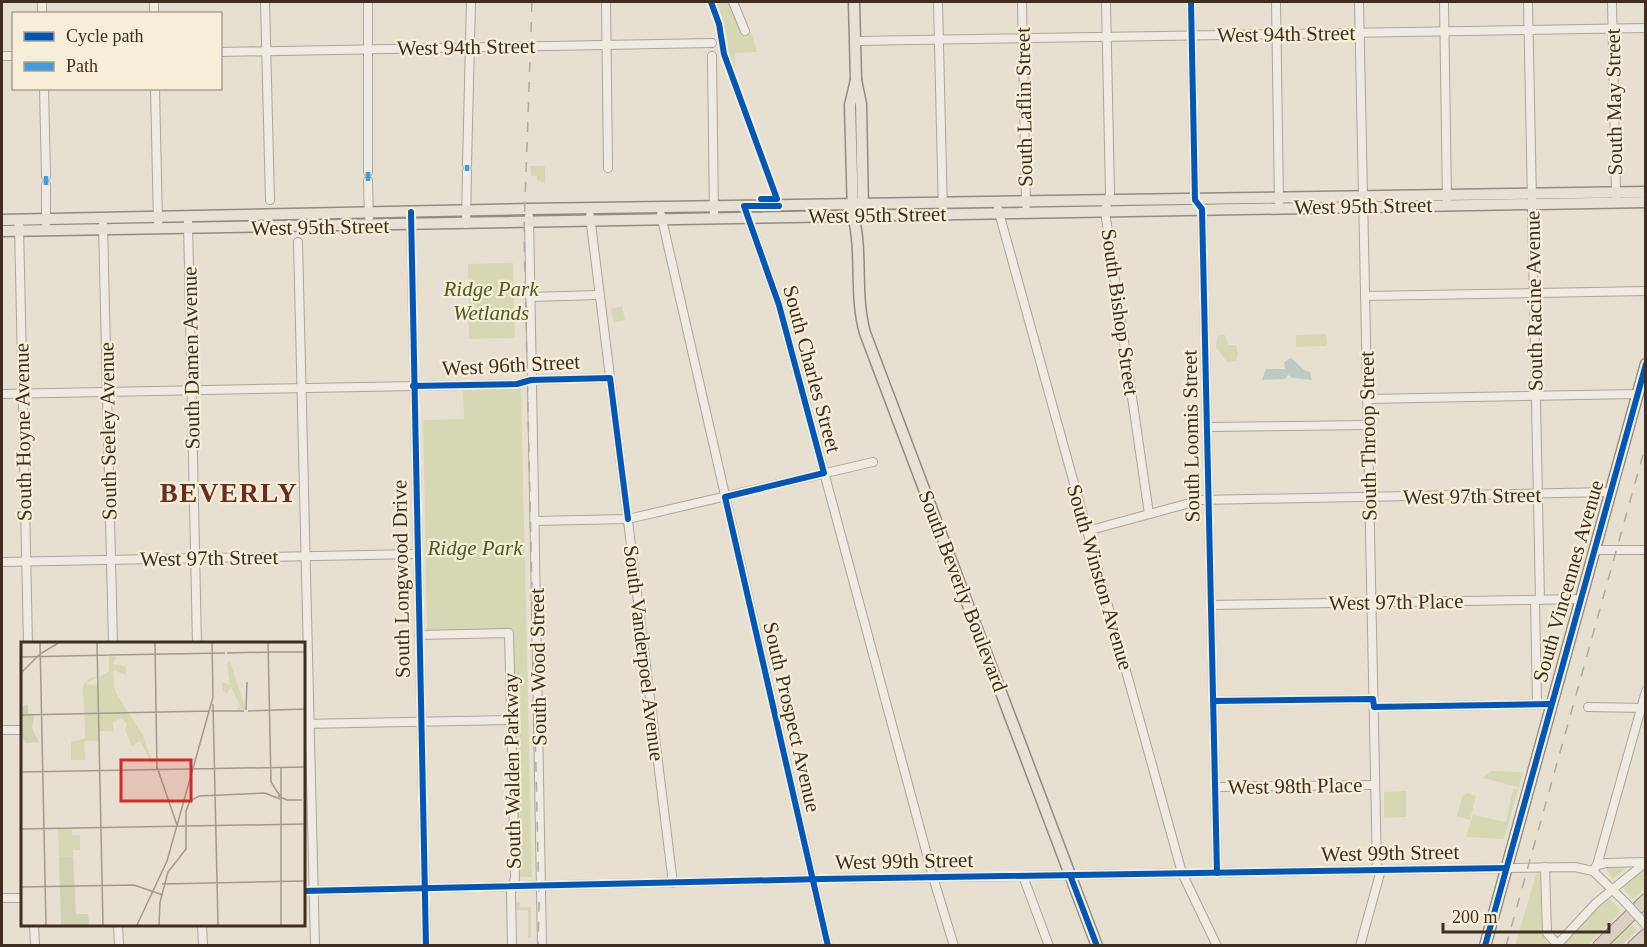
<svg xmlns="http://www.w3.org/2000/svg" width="1647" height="947" viewBox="0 0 1647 947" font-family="'Times New Roman',serif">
	<rect width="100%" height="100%" fill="#e7e0d1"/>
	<g fill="#d6d7b3">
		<path d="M 713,2 L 728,2 L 741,35 L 745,36 L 751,32 L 757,52 L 735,53 L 736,81 L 724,49 L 721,25 Z"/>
		<path d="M 530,166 L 545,166 L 545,183 L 537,180 L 537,176 L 531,176 Z"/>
		<path d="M 513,263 L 515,338 L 469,339 L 468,264 Z"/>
		<path d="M 622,306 L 625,320 L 614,323 L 611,309 Z"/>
		<path d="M 1326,334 L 1327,346 L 1296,347 L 1296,335 Z"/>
		<path d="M 1225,335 L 1228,345 L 1236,345 L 1238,353 L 1236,361 L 1227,362 L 1216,347 L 1217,336 Z"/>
		<path d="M 521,388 L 532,877 L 517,877 L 512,631 L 427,632 L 423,420 L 464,419 L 463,389 Z"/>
		<path d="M 1491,771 L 1523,772 L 1519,787 L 1483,778 Z"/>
		<path d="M 1513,789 L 1518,790 L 1504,839 L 1466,837 L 1473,815 L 1506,822 Z"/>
		<path d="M 1406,791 L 1406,817 L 1384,818 L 1384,792 Z"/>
		<path d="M 1467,793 L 1476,796 L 1470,820 L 1457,816 L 1462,797 Z"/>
		<path d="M 1604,866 L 1629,866 L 1613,879 Z"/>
		<path d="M 1645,866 L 1645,889 L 1633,899 L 1621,885 Z"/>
		<path d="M 1538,873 L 1541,877 L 1542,934 L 1550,945 L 1515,946 L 1536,874 Z"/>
		<path d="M 1608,897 L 1621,911 L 1588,945 L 1562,946 Z"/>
		<path d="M 515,902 L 520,902 L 520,907 L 531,907 L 531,938 L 528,938 L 528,910 L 515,910 Z"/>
		<path d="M 1630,922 L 1637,930 L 1622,945 L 1608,946 Z"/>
	</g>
	<path fill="#bcccc2" d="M 1290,358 C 1299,362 1301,371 1310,372 L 1312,380 L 1293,378 L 1288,375 L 1285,379 L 1262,380 L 1266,369 L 1285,369 L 1284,362 Z"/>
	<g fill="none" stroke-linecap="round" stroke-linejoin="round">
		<g stroke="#ada599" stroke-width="10">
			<g id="minor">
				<path d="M 42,2 L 42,14"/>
				<path d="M 154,2 L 154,14"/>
				<path d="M 265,2 L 270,200"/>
				<path d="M 606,2 L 608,168"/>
				<path d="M 733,2 L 745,31"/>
				<path d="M 938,2 L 943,214"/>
				<path d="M 1022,2 L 1026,205"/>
				<path d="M 1106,2 L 1110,193 L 1105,211 L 1149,514"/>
				<path d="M 1191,2 L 1195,200 L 1202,209 L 1217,873"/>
				<path d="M 1276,2 L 1279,202"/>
				<path d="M 1359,2 L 1377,870"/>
				<path d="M 1444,2 L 1447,201"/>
				<path d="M 1528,2 L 1540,600"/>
				<path d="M 1612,2 L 1616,196"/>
				<path d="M 855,41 L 1646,28"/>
				<path d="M 220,52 L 712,43"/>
				<path d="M 2,56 L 14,56"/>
				<path d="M 712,56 L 714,218"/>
				<path d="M 44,88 L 46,176"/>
				<path d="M 155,88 L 158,223"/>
				<path d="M 467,165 L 471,2"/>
				<path d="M 368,172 L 368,2"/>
				<path d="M 368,181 L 369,217"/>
				<path d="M 46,185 L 46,223"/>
				<path d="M 744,206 L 779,305 L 933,877 L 954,946"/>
				<path d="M 998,209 L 1182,873 L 1217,946"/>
				<path d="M 661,215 L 828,946"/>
				<path d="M 590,216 L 673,883"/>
				<path d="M 529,217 L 542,946"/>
				<path d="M 411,220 L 426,946"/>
				<path d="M 188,222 L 197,644"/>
				<path d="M 466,224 L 467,171"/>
				<path d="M 19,225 L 28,644"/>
				<path d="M 103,225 L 113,644"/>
				<path d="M 298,242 L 315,946"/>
				<path d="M 1365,296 L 1646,291"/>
				<path d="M 530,297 L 599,295"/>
				<path d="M 2,394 L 517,384 L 531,380 L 610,378"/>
				<path d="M 1367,399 L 1637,394"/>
				<path d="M 1207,427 L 1368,425"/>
				<path d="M 535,521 L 628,519 L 873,462"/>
				<path d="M 1087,531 L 1201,500 L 1610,492"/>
				<path d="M 1595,550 L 1646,550"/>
				<path d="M 2,562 L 417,554"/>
				<path d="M 1535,600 L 1537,704"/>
				<path d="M 1211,605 L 1581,599"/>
				<path d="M 419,635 L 509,633 L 515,878 L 511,893 L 512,946"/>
				<path d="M 1213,701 L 1373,699"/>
				<path d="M 1374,707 L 1551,704"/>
				<path d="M 1588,707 L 1645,708"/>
				<path d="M 303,724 L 511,720"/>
				<path d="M 2,730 L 22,730"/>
				<path d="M 1215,787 L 1375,785"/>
				<path d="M 1597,865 L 1606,863 L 1645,862"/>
				<path d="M 1545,867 L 1547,933 L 1557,944"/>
				<path d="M 1593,871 L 1597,865 L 1646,691"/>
				<path d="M 1023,876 L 1049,946"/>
				<path d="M 303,891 L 822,879 L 1575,867 L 1593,871 L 1625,902"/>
				<path d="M 2,898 L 22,898"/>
				<path d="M 34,924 L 35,946"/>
				<path d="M 118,924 L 119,946"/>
				<path d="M 202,924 L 203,946"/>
				<path d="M 1360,946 L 1381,870"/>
				<path d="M 1556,946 L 1596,903 L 1646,862"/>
			</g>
		</g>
		<g stroke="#928b80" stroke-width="13">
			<g id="major">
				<path d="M 854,2 L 856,80 L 861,104 L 863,211"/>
				<path d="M 856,80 L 850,105 L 853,215 C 863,253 854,294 865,333 L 1097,946"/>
				<path d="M 2,220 L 529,209 L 1646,192"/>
				<path d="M 2,231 L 1646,202"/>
				<path d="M 1485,946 L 1646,364"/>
			</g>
		</g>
		<g stroke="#928b80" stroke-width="14">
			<g id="highway">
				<path d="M 1599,946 L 1646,900"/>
				<path d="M 1634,946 L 1646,935"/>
			</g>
		</g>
		<use href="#minor" stroke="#efebe3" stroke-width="8"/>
		<use href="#major" stroke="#e6e1d4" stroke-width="10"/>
		<use href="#highway" stroke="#dad1c2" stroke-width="12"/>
		<g stroke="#afaaa2" stroke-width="1.5" stroke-dasharray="10 10" stroke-linecap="butt">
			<path d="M 532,2 L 524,230 L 539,903 L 538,946"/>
			<path d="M 1506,946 L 1646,444"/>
		</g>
		<g stroke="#ada599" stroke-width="10" stroke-linecap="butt">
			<path id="minor-bridge" d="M 1625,902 L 1646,925"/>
		</g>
		<use href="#minor-bridge" stroke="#efebe3" stroke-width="8"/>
		<g stroke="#3f9de0" stroke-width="4.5" stroke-dasharray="9 4.5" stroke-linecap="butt">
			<path d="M 467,165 L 467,171"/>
			<path d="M 368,172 L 368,181"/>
			<path d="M 46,176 L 46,185"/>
		</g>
		<g stroke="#f7eed8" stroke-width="10">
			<g id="cycleway">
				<path d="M 711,2 L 719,24 L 724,54 L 777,199 L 761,199"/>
				<path d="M 1191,2 L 1195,200 L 1202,209 L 1217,873"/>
				<path d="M 779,206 L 744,206 L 779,305 L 824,473 L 725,497 L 828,946"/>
				<path d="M 411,212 L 426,946"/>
				<path d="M 413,386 L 517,384 L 531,380 L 610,378 L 628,519"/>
				<path d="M 1213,701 L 1373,699 L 1374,707 L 1551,704"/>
				<path d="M 1070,875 L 1097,946"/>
				<path d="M 303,891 L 822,879 L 1506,868"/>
				<path d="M 1485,946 L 1646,364"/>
			</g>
		</g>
		<use href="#cycleway" stroke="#0057b8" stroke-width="6"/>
	</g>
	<g text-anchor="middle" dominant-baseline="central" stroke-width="4.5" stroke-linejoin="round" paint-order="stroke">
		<g font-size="21" fill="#3d2e20" stroke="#f7eed8">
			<text transform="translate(1286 34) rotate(-1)">West 94th Street</text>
			<text transform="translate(466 47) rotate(-1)">West 94th Street</text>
			<text transform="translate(1614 102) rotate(-91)">South May Street</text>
			<text transform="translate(1024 107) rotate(-91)">South Laflin Street</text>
			<text transform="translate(1363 206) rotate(-1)">West 95th Street</text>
			<text transform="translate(877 215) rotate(-1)">West 95th Street</text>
			<text transform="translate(320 227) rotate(-1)">West 95th Street</text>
			<text transform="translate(1534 301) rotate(-91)">South Racine Avenue</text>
			<text transform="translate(1120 312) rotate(82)">South Bishop Street</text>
			<text transform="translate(191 358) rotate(-91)">South Damen Avenue</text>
			<text transform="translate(511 365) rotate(-3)">West 96th Street</text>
			<text transform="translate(812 369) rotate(75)">South Charles Street</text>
			<text transform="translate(108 431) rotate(-91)">South Seeley Avenue</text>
			<text transform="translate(23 432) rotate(-91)">South Hoyne Avenue</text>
			<text transform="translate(1191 436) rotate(-91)">South Loomis Street</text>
			<text transform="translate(1368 436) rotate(-91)">South Throop Street</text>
			<text transform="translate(1472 496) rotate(-1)">West 97th Street</text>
			<text transform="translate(209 558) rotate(-1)">West 97th Street</text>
			<text transform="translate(1100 577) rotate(74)">South Winston Avenue</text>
			<text transform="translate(401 579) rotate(-91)">South Longwood Drive</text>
			<text transform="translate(1568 581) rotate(-74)">South Vincennes Avenue</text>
			<text transform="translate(963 591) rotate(69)">South Beverly Boulevard</text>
			<text transform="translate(1396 602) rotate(-1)">West 97th Place</text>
			<text transform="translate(644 653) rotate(83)">South Vanderpoel Avenue</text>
			<text transform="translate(538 667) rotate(-91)">South Wood Street</text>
			<text transform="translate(792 717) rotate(77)">South Prospect Avenue</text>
			<text transform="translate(512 771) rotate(-91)">South Walden Parkway</text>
			<text transform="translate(1295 786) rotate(-1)">West 98th Place</text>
			<text transform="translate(1390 853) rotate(-1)">West 99th Street</text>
			<text transform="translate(904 861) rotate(-1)">West 99th Street</text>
		</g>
		<g font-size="21" font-style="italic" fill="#4d5a26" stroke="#f7eed8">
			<text x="491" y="289">Ridge Park<tspan x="491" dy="24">Wetlands</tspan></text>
			<text x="475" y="548">Ridge Park</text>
		</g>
		<g font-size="27" font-weight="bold" letter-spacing="1.5" fill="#6b2e1e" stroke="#f7eed8">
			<text x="229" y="493">BEVERLY</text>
		</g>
	</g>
	<g transform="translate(21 642)">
		<rect width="284" height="284" fill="#e7e0d1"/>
		<path d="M 88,14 L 95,15 L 92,22 L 105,24 L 105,33 L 92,28 L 94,49 L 121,92 L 132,121 L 131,122 L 119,99 L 111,104 L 104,88 L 106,82 L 101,76 L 92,80 L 92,89 L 78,89 L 78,99 L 63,99 L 64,118 L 50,118 L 50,100 L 64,96 L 62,43 L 69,36 L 77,35 L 64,42 L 77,43 L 78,35 L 88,29 ZM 206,19 L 209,20 L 225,67 L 215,68 L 219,64 L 210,45 L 205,52 L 202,48 L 201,40 L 209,43 ZM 37,187 L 51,187 L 51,193 L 59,193 L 59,208 L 52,208 L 52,215 L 38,215 Z" fill="#d6d7b3"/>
		<path d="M 7,63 L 7,72 L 13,75 L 11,86 L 18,100 L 5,101 L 0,94 L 0,64 ZM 38,215 L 52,215 L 55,272 L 67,272 L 68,283 L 40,283 Z" fill="#d1d1b3"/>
		<path fill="none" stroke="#a3998a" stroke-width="1.5" d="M 19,0 L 25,283M 76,0 L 77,51M 134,0 L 136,128M 191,0 L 192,55M 247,0 L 250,140 L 259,154M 248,10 L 284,10M 206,11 L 250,10M 89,13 L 204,11M 0,15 L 91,13M 0,31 L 19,12 L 39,0M 77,49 L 82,283M 192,62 L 197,283M 225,68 L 226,40M 190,69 L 223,69M 227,69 L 284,67M 0,73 L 188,69M 136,125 L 156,183M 0,130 L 284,125M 257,154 L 266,158 L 281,158M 0,187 L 284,182M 141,242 L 284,239M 0,245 L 113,243 L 142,253M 116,283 L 146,219 L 192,55M 138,283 L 139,260 L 147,230 L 165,207 L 165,169 L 169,159 L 178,154 L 244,151 L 259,157M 260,283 L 260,125"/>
		<path fill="#d62828" fill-opacity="0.15" stroke="#d62828" stroke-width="3" d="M 100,118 L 170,118 L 170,159 L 100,159 Z"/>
		<rect width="284" height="284" fill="none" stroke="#3d2e20" stroke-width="3"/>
	</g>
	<rect width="1647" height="947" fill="none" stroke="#3d2e20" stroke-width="6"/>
	<rect x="12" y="12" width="210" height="78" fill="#f7eed8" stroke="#ada18e" stroke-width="1.5"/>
	<rect x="24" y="32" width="30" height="9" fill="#0057b8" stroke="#ada18e" stroke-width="1.5"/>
	<text x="66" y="42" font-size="18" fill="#3d2e20">Cycle path</text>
	<rect x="24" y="62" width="30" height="9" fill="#3f9de0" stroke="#ada18e" stroke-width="1.5"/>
	<text x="66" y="72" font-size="18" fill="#3d2e20">Path</text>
	<path d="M1443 923v9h166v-9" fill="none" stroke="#3d2e20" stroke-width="3"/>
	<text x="1452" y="923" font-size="18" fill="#3d2e20" stroke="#f7eed8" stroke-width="4.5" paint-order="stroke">200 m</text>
</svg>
